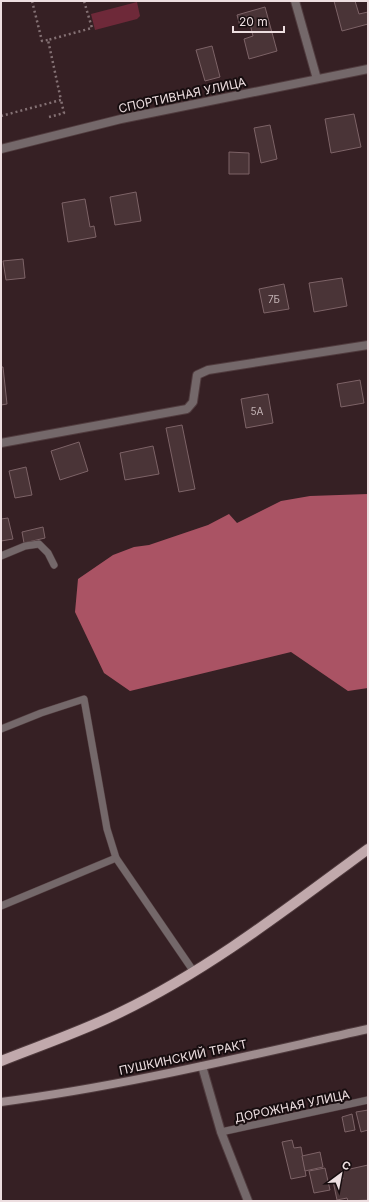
<svg xmlns="http://www.w3.org/2000/svg" width="369" height="1202" viewBox="0 0 369 1202" font-family="Inter,sans-serif">
	<rect width="100%" height="100%" fill="#362024"/>
	<path fill="#6e2939" d="M 137,2 L 140,16 L 137,19 L 95,30 L 91,14 Z"/>
	<path fill="#aa5364" d="M 368,494 L 368,688 L 348,691 L 291,652 L 130,691 L 104,673 L 75,612 L 78,579 L 113,555 L 134,547 L 149,545 L 208,525 L 229,514 L 237,523 L 281,501 L 310,496 Z"/>
	<g fill="#4a3437" stroke="#7d6367">
		<path d="M 334,1 L 355,1 L 359,14 L 368,12 L 368,24 L 342,31 Z"/>
		<path d="M 265,7 L 277,51 L 249,59 L 244,39 L 253,36 L 250,24 L 240,26 L 237,15 Z"/>
		<path d="M 212,46 L 220,77 L 205,81 L 196,50 Z"/>
		<path d="M 354,114 L 361,147 L 331,153 L 325,119 Z"/>
		<path d="M 270,125 L 277,159 L 261,163 L 254,128 Z"/>
		<path d="M 229,152 L 249,153 L 249,174 L 229,174 Z"/>
		<path d="M 136,192 L 141,221 L 115,225 L 110,197 Z"/>
		<path d="M 85,199 L 90,227 L 94,226 L 96,237 L 68,242 L 62,203 Z"/>
		<path d="M 23,259 L 25,278 L 6,280 L 3,261 Z"/>
		<path d="M 342,278 L 347,306 L 314,312 L 309,283 Z"/>
		<path d="M 284,284 L 289,309 L 264,313 L 259,289 Z"/>
		<path d="M 1,367 L 3,367 L 7,404 L 1,405 Z"/>
		<path d="M 360,380 L 364,403 L 341,407 L 337,384 Z"/>
		<path d="M 268,394 L 273,423 L 246,428 L 241,399 Z"/>
		<path d="M 182,425 L 195,489 L 179,492 L 166,428 Z"/>
		<path d="M 79,442 L 88,471 L 60,480 L 51,451 Z"/>
		<path d="M 153,446 L 159,474 L 125,480 L 120,453 Z"/>
		<path d="M 26,467 L 32,495 L 15,498 L 9,471 Z"/>
		<path d="M 8,518 L 13,539 L 1,541 L 1,519 Z"/>
		<path d="M 43,527 L 45,538 L 24,543 L 22,532 Z"/>
		<path d="M 368,1110 L 368,1130 L 361,1132 L 356,1112 Z"/>
		<path d="M 352,1114 L 355,1130 L 345,1132 L 342,1117 Z"/>
		<path d="M 292,1140 L 294,1148 L 301,1147 L 306,1176 L 291,1179 L 282,1142 Z"/>
		<path d="M 320,1152 L 323,1167 L 305,1171 L 302,1156 Z"/>
		<path d="M 368,1165 L 368,1200 L 348,1201 L 347,1198 L 337,1200 L 333,1181 L 343,1179 L 341,1171 Z"/>
		<path d="M 325,1168 L 330,1190 L 314,1193 L 309,1171 Z"/>
	</g>
	<g fill="none" stroke-linecap="round" stroke-linejoin="round">
		<g stroke="#503b3e" stroke-width="8">
			<g id="service">
				<path d="M 1,556 L 25,546 L 39,544 L 48,553 L 54,565"/>
				<path d="M 1,729 L 41,713 L 84,699 L 107,829 L 116,858 L 194,972"/>
				<path d="M 1,906 L 116,858"/>
				<path d="M 221,1132 L 368,1100"/>
			</g>
		</g>
		<g stroke="#503b3e" stroke-width="10">
			<g id="minor">
				<path d="M 295,1 L 317,79"/>
				<path d="M 1,149 L 121,119 L 368,69"/>
				<path d="M 1,443 L 187,409 L 193,402 L 197,375 L 208,370 L 368,345"/>
				<path d="M 202,1066 L 221,1132 L 248,1201"/>
			</g>
		</g>
		<g stroke="#503b3e" stroke-width="10">
			<path id="secondary" d="M 1,1102 C 125,1086 246,1056 368,1029"/>
		</g>
		<g stroke="#503b3e" stroke-width="12">
			<path id="primary" d="M 1,1061 C 41,1045 83,1031 121,1012 C 210,969 289,907 368,849"/>
		</g>
		<g stroke="#847174" stroke-width="2.5" stroke-dasharray="2 3" stroke-linecap="butt">
			<path d="M 32,1 L 42,41 L 48,40"/>
			<path d="M 1,116 L 61,100 L 48,40 L 92,28 L 84,1"/>
			<path d="M 49,117 L 64,113 L 61,100"/>
		</g>
		<use href="#service" stroke="#74686a" stroke-width="7"/>
		<use href="#minor" stroke="#74686a" stroke-width="8"/>
		<use href="#secondary" stroke="#9f8d8f" stroke-width="8"/>
		<use href="#primary" stroke="#c1a9ac" stroke-width="10"/>
	</g>
	<g text-anchor="middle" dominant-baseline="central" stroke-width="4" stroke-linejoin="round" paint-order="stroke">
		<g font-size="10" fill="#c4b4b6">
			<text x="274" y="299">7Б</text>
			<text x="257" y="411">5А</text>
		</g>
		<g font-size="12" fill="#eddee0" stroke="#170d0f">
			<text transform="translate(182 95) rotate(-12)">СПОРТИВНАЯ УЛИЦА</text>
			<text transform="translate(183 1057) rotate(-12)">ПУШКИНСКИЙ ТРАКТ</text>
			<text transform="translate(292 1106) rotate(-12)">ДОРОЖНАЯ УЛИЦА</text>
		</g>
	</g>
	<rect width="369" height="1202" fill="none" stroke="#eddee0" stroke-width="4"/>
	<g transform="translate(341 1174) rotate(32)" stroke="#170d0f" stroke-width="3" paint-order="stroke">
	<path d="M0-3L7 15L0 10L-7 15Z" fill="#eddee0"/>
	<text y="-6" font-size="11" font-weight="bold" text-anchor="middle" fill="#eddee0">С</text>
	</g>
	<path d="M233 26v6h51v-6" fill="none" stroke="#eddee0" stroke-width="2"/>
	<text x="239" y="26" font-size="12" fill="#eddee0" stroke="#170d0f" stroke-width="3" paint-order="stroke">20 m</text>
</svg>
